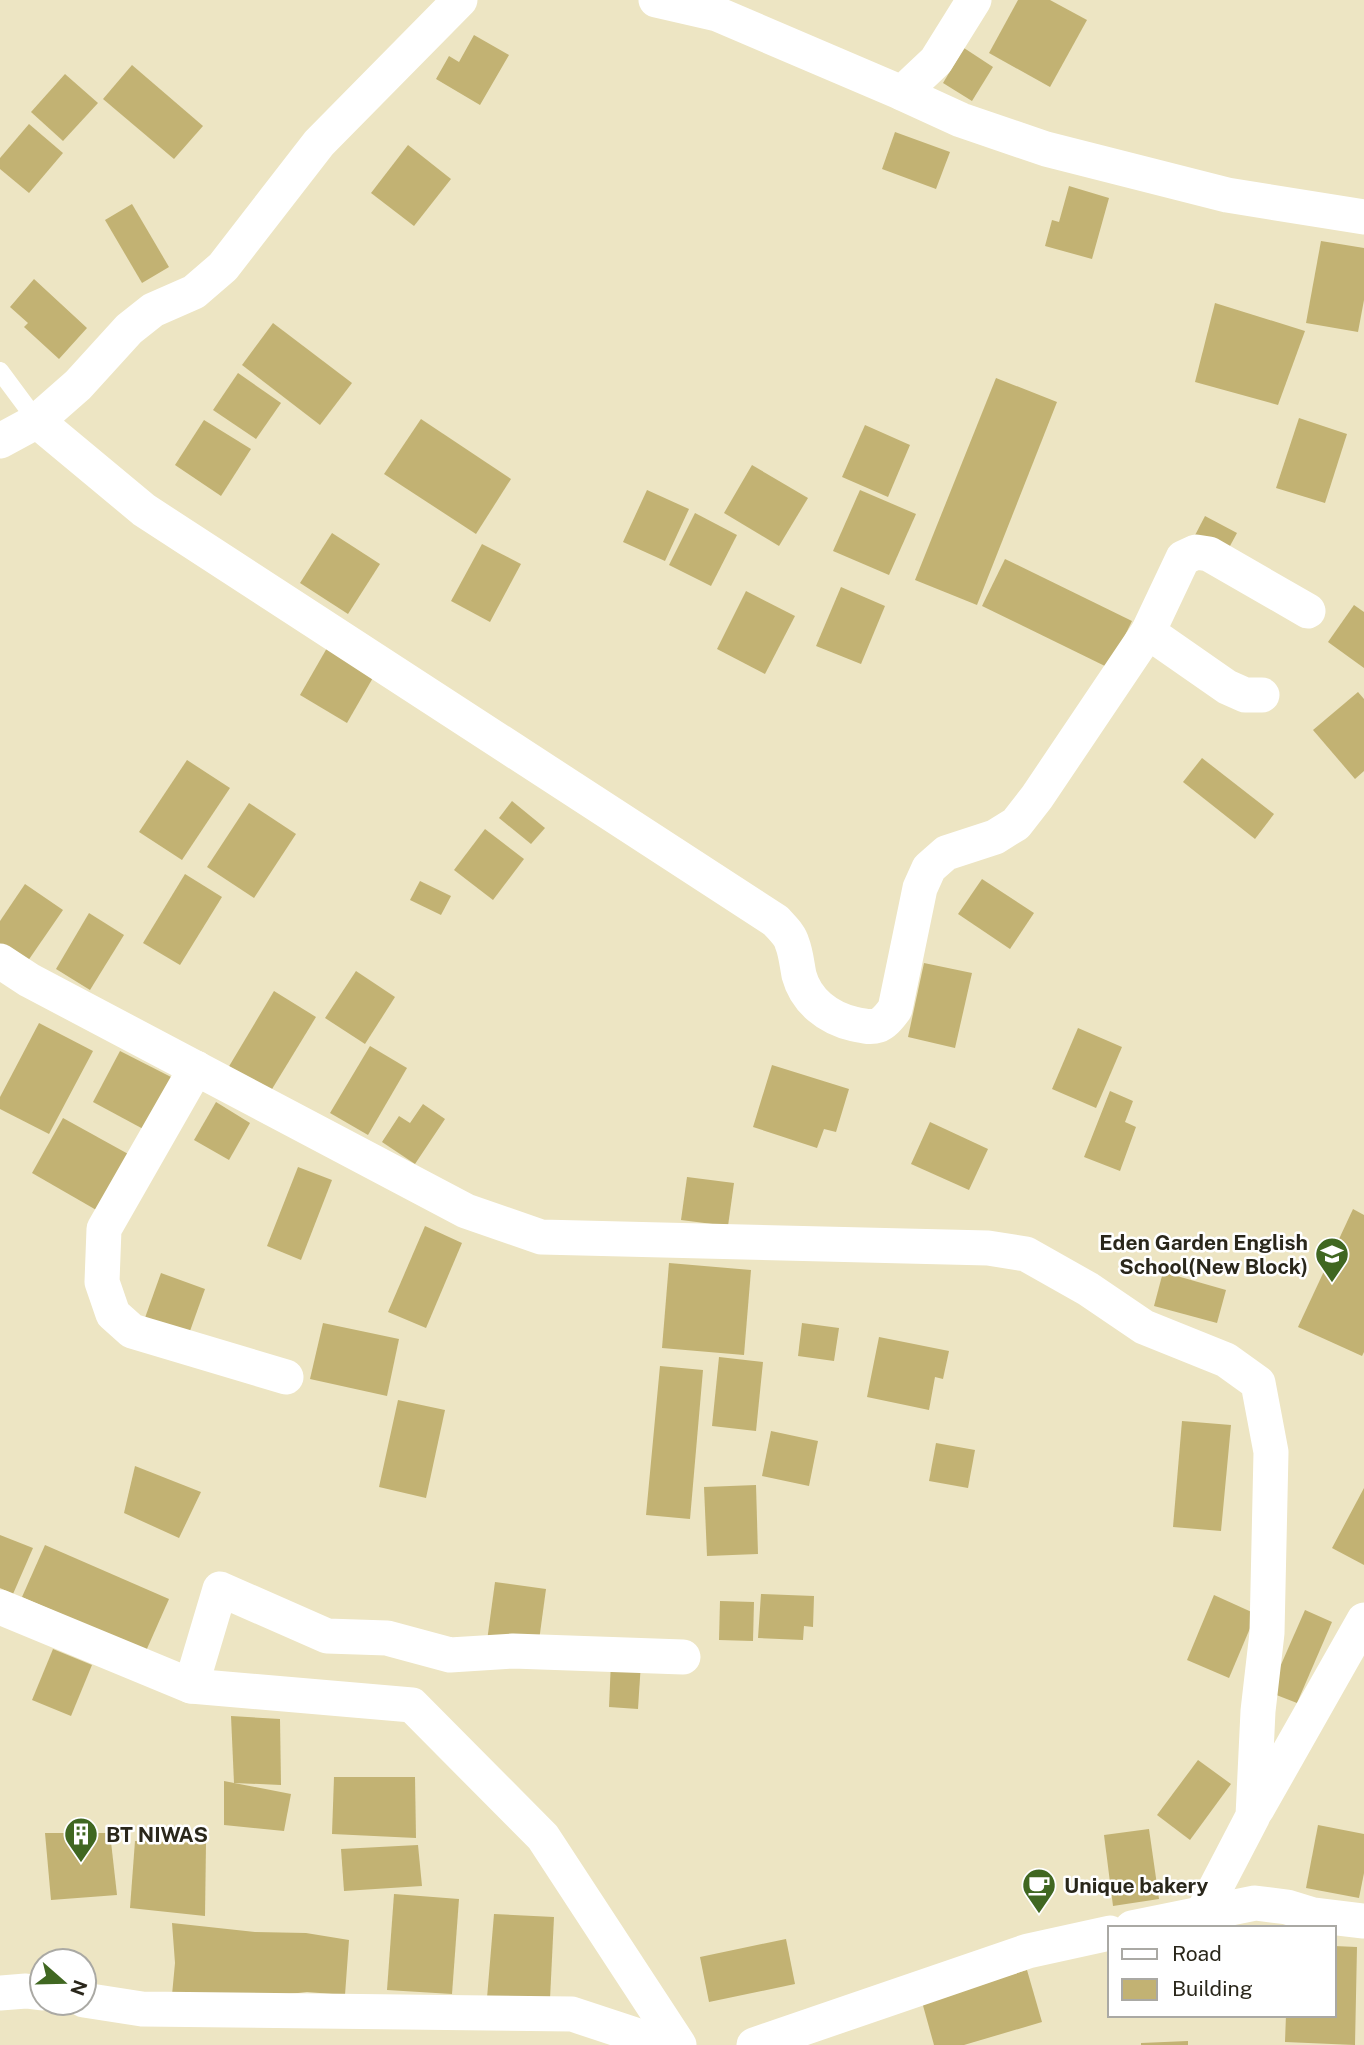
<svg xmlns="http://www.w3.org/2000/svg" width="1364" height="2045" viewBox="0 0 1364 2045" font-family="'Public Sans',sans-serif">
	<rect width="100%" height="100%" fill="#ede5c3"/>
	<g fill="#c2b273">
		<path d="M 1018,0 L 1050,0 L 1087,20 L 1050,87 L 989,53 Z"/>
		<path d="M 474,35 L 509,55 L 480,105 L 436,79 L 449,56 L 459,62 Z"/>
		<path d="M 964,48 L 993,67 L 972,101 L 943,83 Z"/>
		<path d="M 132,65 L 203,126 L 174,159 L 103,99 Z"/>
		<path d="M 65,74 L 98,103 L 63,141 L 31,112 Z"/>
		<path d="M 29,124 L 63,153 L 29,193 L 0,169 L 0,158 Z"/>
		<path d="M 895,132 L 950,152 L 936,189 L 882,169 Z"/>
		<path d="M 408,145 L 451,179 L 414,226 L 371,193 Z"/>
		<path d="M 1069,186 L 1109,198 L 1092,259 L 1045,246 L 1052,220 L 1059,222 Z"/>
		<path d="M 132,204 L 169,267 L 142,283 L 105,220 Z"/>
		<path d="M 1321,241 L 1364,248 L 1364,300 L 1358,332 L 1306,323 Z"/>
		<path d="M 34,279 L 87,328 L 59,359 L 24,327 L 28,323 L 10,307 Z"/>
		<path d="M 1215,303 L 1305,331 L 1278,405 L 1195,382 Z"/>
		<path d="M 273,323 L 352,383 L 320,425 L 242,365 Z"/>
		<path d="M 238,373 L 281,403 L 256,439 L 213,410 Z"/>
		<path d="M 996,378 L 1057,402 L 977,605 L 915,580 Z"/>
		<path d="M 1299,418 L 1347,434 L 1325,503 L 1276,488 Z"/>
		<path d="M 421,419 L 511,479 L 476,534 L 384,474 Z"/>
		<path d="M 204,420 L 251,449 L 221,496 L 175,465 Z"/>
		<path d="M 865,425 L 910,445 L 888,497 L 842,477 Z"/>
		<path d="M 752,465 L 808,498 L 779,546 L 724,513 Z"/>
		<path d="M 647,490 L 689,509 L 665,561 L 623,542 Z"/>
		<path d="M 860,490 L 916,514 L 889,575 L 833,551 Z"/>
		<path d="M 695,513 L 737,535 L 711,586 L 669,565 Z"/>
		<path d="M 1205,516 L 1237,533 L 1224,557 L 1192,541 Z"/>
		<path d="M 332,533 L 380,564 L 348,614 L 300,583 Z"/>
		<path d="M 482,544 L 521,564 L 490,622 L 451,601 Z"/>
		<path d="M 1005,559 L 1132,621 L 1109,668 L 982,606 Z"/>
		<path d="M 841,587 L 885,606 L 861,664 L 816,646 Z"/>
		<path d="M 746,591 L 795,616 L 765,674 L 717,649 Z"/>
		<path d="M 1354,605 L 1364,612 L 1364,668 L 1328,642 Z"/>
		<path d="M 331,641 L 378,669 L 347,723 L 300,695 Z"/>
		<path d="M 1358,692 L 1364,699 L 1364,771 L 1355,779 L 1313,730 Z"/>
		<path d="M 1202,758 L 1274,814 L 1255,839 L 1183,782 Z"/>
		<path d="M 187,760 L 230,788 L 182,860 L 139,832 Z"/>
		<path d="M 512,801 L 545,828 L 531,844 L 499,818 Z"/>
		<path d="M 249,803 L 296,834 L 254,898 L 207,867 Z"/>
		<path d="M 485,829 L 524,859 L 493,900 L 454,870 Z"/>
		<path d="M 185,874 L 222,897 L 180,965 L 143,943 Z"/>
		<path d="M 982,879 L 1034,913 L 1010,949 L 958,914 Z"/>
		<path d="M 420,881 L 451,896 L 441,915 L 410,900 Z"/>
		<path d="M 25,884 L 63,910 L 21,971 L 0,956 L 0,921 Z"/>
		<path d="M 89,913 L 124,935 L 90,990 L 56,969 Z"/>
		<path d="M 924,963 L 972,973 L 955,1048 L 908,1037 Z"/>
		<path d="M 356,971 L 395,997 L 365,1044 L 325,1018 Z"/>
		<path d="M 274,991 L 316,1017 L 269,1094 L 228,1068 Z"/>
		<path d="M 39,1023 L 93,1051 L 49,1134 L 0,1109 L 0,1097 Z"/>
		<path d="M 1078,1028 L 1122,1047 L 1096,1108 L 1052,1089 Z"/>
		<path d="M 370,1046 L 407,1068 L 368,1135 L 330,1113 Z"/>
		<path d="M 120,1051 L 173,1078 L 145,1130 L 93,1102 Z"/>
		<path d="M 772,1065 L 849,1089 L 836,1132 L 824,1129 L 817,1148 L 753,1127 Z"/>
		<path d="M 1110,1091 L 1133,1101 L 1125,1122 L 1136,1127 L 1120,1171 L 1084,1157 Z"/>
		<path d="M 216,1102 L 250,1123 L 229,1160 L 194,1140 Z"/>
		<path d="M 423,1104 L 445,1119 L 415,1164 L 382,1142 L 399,1116 L 410,1123 Z"/>
		<path d="M 63,1118 L 130,1155 L 98,1211 L 32,1173 Z"/>
		<path d="M 930,1122 L 988,1149 L 969,1190 L 911,1164 Z"/>
		<path d="M 298,1167 L 332,1180 L 301,1260 L 267,1246 Z"/>
		<path d="M 687,1177 L 734,1183 L 728,1226 L 681,1220 Z"/>
		<path d="M 1353,1209 L 1364,1215 L 1364,1352 L 1362,1356 L 1298,1327 Z"/>
		<path d="M 425,1226 L 462,1243 L 426,1328 L 388,1312 Z"/>
		<path d="M 669,1263 L 751,1270 L 744,1355 L 662,1348 Z"/>
		<path d="M 1163,1272 L 1226,1290 L 1217,1323 L 1154,1306 Z"/>
		<path d="M 161,1273 L 205,1289 L 185,1345 L 141,1329 Z"/>
		<path d="M 323,1323 L 399,1339 L 387,1396 L 310,1379 Z"/>
		<path d="M 802,1323 L 839,1328 L 834,1361 L 798,1356 Z"/>
		<path d="M 879,1337 L 949,1351 L 943,1379 L 935,1377 L 929,1410 L 867,1397 Z"/>
		<path d="M 719,1357 L 763,1362 L 756,1431 L 712,1426 Z"/>
		<path d="M 660,1366 L 703,1370 L 690,1519 L 646,1515 Z"/>
		<path d="M 398,1400 L 445,1410 L 426,1498 L 379,1487 Z"/>
		<path d="M 1182,1421 L 1231,1425 L 1221,1531 L 1173,1527 Z"/>
		<path d="M 771,1431 L 818,1441 L 809,1486 L 762,1476 Z"/>
		<path d="M 936,1443 L 975,1450 L 968,1488 L 929,1481 Z"/>
		<path d="M 135,1466 L 201,1492 L 179,1538 L 124,1513 Z"/>
		<path d="M 756,1485 L 758,1554 L 707,1556 L 704,1487 Z"/>
		<path d="M 1364,1488 L 1364,1565 L 1332,1548 Z"/>
		<path d="M 0,1535 L 33,1548 L 13,1594 L 0,1588 Z"/>
		<path d="M 45,1545 L 169,1599 L 146,1651 L 22,1597 Z"/>
		<path d="M 495,1582 L 546,1589 L 538,1648 L 487,1641 Z"/>
		<path d="M 761,1594 L 814,1596 L 813,1627 L 804,1626 L 803,1640 L 758,1638 Z"/>
		<path d="M 1214,1595 L 1256,1614 L 1229,1678 L 1187,1660 Z"/>
		<path d="M 720,1601 L 754,1602 L 753,1641 L 719,1640 Z"/>
		<path d="M 1305,1610 L 1332,1622 L 1297,1703 L 1269,1692 Z"/>
		<path d="M 53,1649 L 92,1665 L 71,1716 L 32,1700 Z"/>
		<path d="M 611,1661 L 641,1662 L 638,1709 L 609,1707 Z"/>
		<path d="M 231,1716 L 280,1719 L 281,1785 L 234,1783 Z"/>
		<path d="M 1198,1760 L 1231,1784 L 1190,1840 L 1157,1815 Z"/>
		<path d="M 334,1777 L 415,1777 L 416,1838 L 332,1834 Z"/>
		<path d="M 224,1781 L 291,1794 L 284,1831 L 224,1825 Z"/>
		<path d="M 1318,1825 L 1364,1834 L 1364,1873 L 1359,1898 L 1306,1888 Z"/>
		<path d="M 1149,1829 L 1159,1899 L 1113,1906 L 1104,1835 Z"/>
		<path d="M 45,1833 L 110,1833 L 117,1895 L 51,1900 Z"/>
		<path d="M 135,1841 L 206,1843 L 205,1916 L 130,1908 Z"/>
		<path d="M 418,1845 L 422,1886 L 344,1891 L 341,1849 Z"/>
		<path d="M 394,1894 L 459,1899 L 452,1994 L 387,1990 Z"/>
		<path d="M 494,1914 L 554,1917 L 550,1999 L 487,1998 Z"/>
		<path d="M 172,1923 L 255,1932 L 306,1933 L 349,1940 L 345,1995 L 307,1992 L 254,1998 L 172,1995 L 175,1963 Z"/>
		<path d="M 786,1939 L 795,1984 L 709,2002 L 700,1957 Z"/>
		<path d="M 1334,1946 L 1357,1947 L 1355,2045 L 1285,2042 L 1286,2015 L 1334,2015 Z"/>
		<path d="M 1027,1970 L 1042,2022 L 964,2045 L 934,2045 L 922,2002 Z"/>
		<path d="M 1188,2041 L 1188,2045 L 1141,2045 L 1141,2043 Z"/>
	</g>
	<g fill="none" stroke-linecap="round" stroke-linejoin="round">
		<path stroke="#fff" stroke-width="18" d="M 0,371 L 37,421"/>
		<g stroke="#fff" stroke-width="35">
			<path d="M 656,0 L 717,14 L 902,93 L 936,61 L 974,0"/>
			<path d="M 902,93 L 961,120 L 1046,149 L 1227,195 L 1364,217"/>
			<path d="M 37,421 L 144,510 L 776,921 C 782,928 790,935 792,943 C 796,953 797,965 799,975 C 806,1001 828,1018 854,1024 C 876,1029 881,1028 895,1009 L 920,888 L 929,868 L 946,853 L 995,837 L 1016,824 L 1037,797 L 1148,632 L 1183,558 L 1196,552 L 1209,554 L 1308,611"/>
			<path d="M 0,441 L 37,421 L 78,385 L 129,329 L 153,310 L 194,292 L 223,267 L 319,143 L 460,0"/>
			<path d="M 1148,632 L 1227,687 L 1245,695 L 1262,695"/>
			<path d="M 0,961 L 29,980 L 466,1211 L 541,1237 L 988,1248 L 1026,1254 L 1088,1289 L 1144,1327 L 1226,1360 L 1258,1383 L 1271,1452 L 1267,1633 L 1258,1711 L 1253,1816 L 1203,1912"/>
			<path d="M 196,1068 L 104,1229 L 102,1282 L 113,1314 L 132,1331 L 286,1377"/>
			<path d="M 0,1607 L 191,1686 L 220,1589 L 327,1636 L 387,1638 L 450,1655 L 513,1651 L 683,1657"/>
			<path d="M 191,1686 L 412,1705 L 543,1837 L 679,2045"/>
			<path d="M 1257,1809 L 1364,1620"/>
			<path d="M 1132,1928 L 1255,1903 L 1287,1907 L 1313,1915 L 1364,1921"/>
			<path d="M 0,1993 L 26,1991 L 42,1993"/>
			<path d="M 84,2000 L 142,2009 L 572,2014 L 666,2045"/>
			<path d="M 754,2045 L 1028,1951 L 1110,1933"/>
		</g>
	</g>
	<defs>
		<g id="school-pin" transform="scale(1.75)"><path d="M0 17L-7.5 6A9.5 9.5 0 1 1 7.5 6Z" fill="#406721" stroke="#fff"/><path d="M0-5L7-2L0 1L-7-2ZM-4 1L0 2.5L4 1V4Q0 6-4 4Z" fill="#fff"/></g>
		<g id="building-pin" transform="scale(1.75)"><path d="M0 17L-7.5 6A9.5 9.5 0 1 1 7.5 6Z" fill="#406721" stroke="#fff"/><path d="M-4-6H4V6H1V3H-1V6H-4ZM-2.5-4.3h1.7v1.8h-1.7ZM.8-4.3h1.7v1.8H.8ZM-2.5-1h1.7V.8h-1.7ZM.8-1h1.7V.8H.8Z" fill="#fff"/></g>
		<g id="cafe-pin" transform="scale(1.75)"><path d="M0 17L-7.5 6A9.5 9.5 0 1 1 7.5 6Z" fill="#406721" stroke="#fff"/><path d="M-5.5-4.5H6V0H3Q3 3.5 0 3.5H-2.5Q-5.5 3.5-5.5 0ZM3-3.2v2h1.7v-2ZM-6 4.5H4V6H-6Z" fill="#fff"/></g>
	</defs>
	<g fill-rule="evenodd">
		<use href="#school-pin" x="1332" y="1254"/>
		<use href="#building-pin" x="81" y="1834"/>
		<use href="#cafe-pin" x="1039" y="1885"/>
	</g>
	<g text-anchor="middle" dominant-baseline="central" stroke-width="5" stroke-linejoin="round" paint-order="stroke">
		<g font-size="21" font-weight="bold" fill="#2a271b" stroke="#fff" text-anchor="start">
			<text x="1308" y="1242" text-anchor="end">Eden Garden English<tspan x="1308" dy="24">School(New Block)</tspan></text>
			<text x="106" y="1834">BT NIWAS</text>
			<text x="1064" y="1885">Unique bakery</text>
		</g>
	</g>
	<rect x="1108" y="1926" width="228" height="91" fill="#ffffff" stroke="#aaa9a4" stroke-width="2"/>
	<rect x="1122" y="1949" width="35" height="10" fill="#ffffff" stroke="#aaa9a4" stroke-width="2"/>
	<text x="1172" y="1961" font-size="21" fill="#2a271b">Road</text>
	<rect x="1122" y="1979" width="35" height="21" fill="#c2b273" stroke="#aaa9a4" stroke-width="2"/>
	<text x="1172" y="1996" font-size="21" fill="#2a271b">Building</text>
	<g transform="translate(63 1982) rotate(110)"><circle r="33" fill="#ffffff" stroke="#aaa9a4" stroke-width="2"/>
	<path d="M0-5L12 26L0 18L-12 26Z" fill="#406721"/>
	<text y="-10" font-size="19" font-weight="bold" text-anchor="middle" fill="#2a271b">N</text>
	</g>
</svg>
